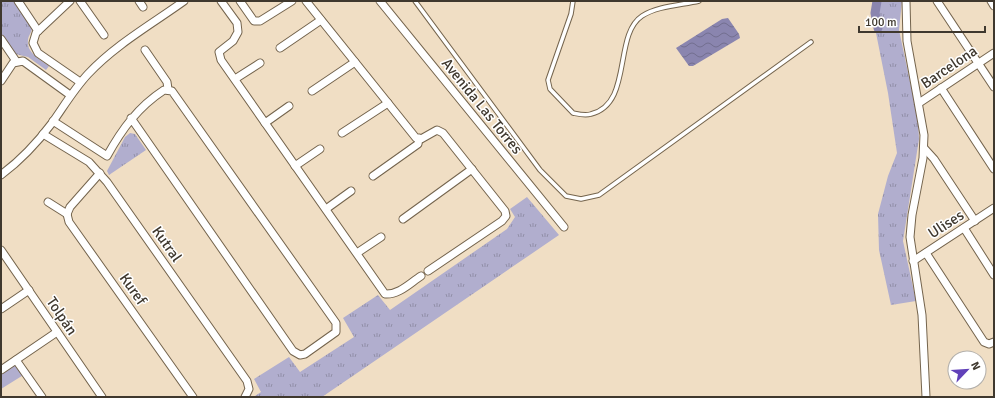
<svg xmlns="http://www.w3.org/2000/svg" width="995" height="398" viewBox="0 0 995 398" font-family="Signika,sans-serif">
	<defs>
		<pattern id="park-tufts" width="24" height="20" patternUnits="userSpaceOnUse"><rect width="24" height="20" fill="#b1aece"/><path d="M3 7l-1-3M5 7V3M7 7l1-3M15 17l-1-3M17 17v-4M19 17l1-3" fill="none" stroke="#918fa8"/></pattern>
		<pattern id="water-waves" width="16" height="10" patternUnits="userSpaceOnUse"><rect width="16" height="10" fill="#8a85af"/><path d="M0 5q4-4 8 0t8 0" fill="none" stroke="#726e8f"/></pattern>
	</defs>
	<rect width="100%" height="100%" fill="#f0dec4"/>
	<path fill="#b1aece" d="M 47,334 L 51,340 L 18,363 L 25,374 L 1,389 L 1,366 Z"/>
	<g fill="url(#park-tufts)">
		<path d="M 1,1 L 14,1 C 19,8 31,19 32,28 C 32,32 28,36 28,40 C 26,53 41,60 49,66 L 46,70 L 28,57 L 15,54 L 1,35 Z"/>
		<path d="M 873,1 L 902,1 L 899,30 L 918,119 L 919,139 L 903,241 L 916,301 L 891,305 L 879,250 L 878,214 L 888,176 L 897,153 L 888,93 L 872,13 Z"/>
		<path d="M 130,133 L 135,134 L 146,150 L 109,175 L 107,171 L 125,137 Z"/>
		<path d="M 527,197 L 559,235 L 322,397 L 255,397 L 255,396 L 261,392 L 254,379 L 289,357 L 300,372 L 354,337 L 343,318 L 378,295 L 390,310 L 507,229 L 515,217 L 510,209 Z"/>
	</g>
	<path fill="url(#water-waves)" d="M 728,18 L 739,34 L 740,38 L 693,66 L 689,66 L 676,48 L 722,19 Z"/>
	<g fill="none" stroke-linecap="round" stroke-linejoin="round">
		<path stroke="#8a85af" stroke-width="9" d="M 877,1 L 875,13 L 878,28"/>
		<g stroke="#74644d" stroke-width="5.5">
			<g id="service">
				<path d="M 415,1 L 540,170 L 566,196 L 581,199 L 599,195 L 811,42"/>
				<path d="M 573,1 L 571,14 L 548,80 L 550,89 L 573,113 C 578,114 585,116 591,114 C 633,104 613,35 642,16 C 657,6 682,5 699,1"/>
			</g>
		</g>
		<g stroke="#74644d" stroke-width="9">
			<g id="minor">
				<path d="M 18,1 L 38,31"/>
				<path d="M 70,1 L 36,33 L 33,43 L 38,53 L 80,82"/>
				<path d="M 80,1 L 104,35"/>
				<path d="M 139,1 L 143,7"/>
				<path d="M 221,1 L 237,23 L 238,32 L 233,41 L 219,52 L 221,60 L 385,294 C 399,295 410,283 421,276"/>
				<path d="M 240,1 L 254,21 L 260,21 L 292,1"/>
				<path d="M 306,1 L 416,138 L 421,139 L 437,130 L 443,133 L 505,211 L 506,216 L 502,221 L 428,271"/>
				<path d="M 380,1 L 564,227"/>
				<path d="M 906,1 L 907,41 L 924,135 L 923,158 L 912,215 L 910,237 L 922,315 L 926,397"/>
				<path d="M 937,1 L 994,87"/>
				<path d="M 991,1 L 994,6"/>
				<path d="M 1,39 L 16,61"/>
				<path d="M 280,48 L 321,20"/>
				<path d="M 145,50 L 167,82 L 168,89"/>
				<path d="M 235,79 L 260,63"/>
				<path d="M 1,81 L 13,63 L 23,61 L 70,95"/>
				<path d="M 941,88 L 994,169"/>
				<path d="M 312,91 L 355,62"/>
				<path d="M 919,103 L 994,53"/>
				<path d="M 53,121 L 107,156 C 122,129 138,107 164,90 L 172,91 L 336,323 L 336,332 L 305,354 L 300,355 L 293,351 L 131,118"/>
				<path d="M 265,123 L 289,106"/>
				<path d="M 342,133 L 388,103"/>
				<path d="M 43,134 L 89,162 L 107,182 L 247,381 L 249,389 L 245,397"/>
				<path d="M 924,148 L 934,159 L 975,221"/>
				<path d="M 295,166 L 320,149"/>
				<path d="M 1,175 C 21,160 37,143 52,123 C 64,106 74,89 88,74 C 115,45 152,24 184,1"/>
				<path d="M 373,176 L 418,144 L 419,138"/>
				<path d="M 48,202 L 67,214"/>
				<path d="M 326,209 L 351,191"/>
				<path d="M 67,214 L 69,222 L 193,397"/>
				<path d="M 67,214 L 70,207 L 100,173"/>
				<path d="M 403,219 L 472,169"/>
				<path d="M 964,228 L 994,275"/>
				<path d="M 1,250 L 102,397"/>
				<path d="M 357,253 L 381,237"/>
				<path d="M 926,253 L 984,342 L 989,344 L 994,342"/>
				<path d="M 913,261 L 994,208"/>
				<path d="M 1,309 L 29,290"/>
				<path d="M 16,360 L 42,397"/>
				<path d="M 1,370 L 57,332"/>
			</g>
		</g>
		<use href="#service" stroke="#fff" stroke-width="3.5"/>
		<use href="#minor" stroke="#fff" stroke-width="7"/>
	</g>
	<g text-anchor="middle" dominant-baseline="central" stroke-width="3" stroke-linejoin="round" paint-order="stroke">
		<g font-size="15" fill="#3f382e" stroke="#fff">
			<text transform="translate(949 67) rotate(-34)">Barcelona</text>
			<text transform="translate(482 106) rotate(51)">Avenida Las Torres</text>
			<text transform="translate(946 224) rotate(-33)">Ulises</text>
			<text transform="translate(167 244) rotate(55)">Kutral</text>
			<text transform="translate(133 289) rotate(55)">Kuref</text>
			<text transform="translate(62 316) rotate(56)">Tolpán</text>
		</g>
	</g>
	<rect width="995" height="398" fill="none" stroke="#3f382e" stroke-width="4"/>
	<g transform="translate(967 370) rotate(65)"><circle r="19" fill="#ffffff" stroke="#b2afab"/>
	<path d="M0-3L7 15L0 10L-7 15Z" fill="#6141b9"/>
	<text y="-6" font-size="11" font-weight="bold" text-anchor="middle" fill="#3f382e">N</text>
	</g>
	<path d="M859 26v6h126v-6" fill="none" stroke="#3f382e" stroke-width="2"/>
	<text x="865" y="26" font-size="12" fill="#3f382e" stroke="#ffffff" stroke-width="3" paint-order="stroke">100 m</text>
</svg>
